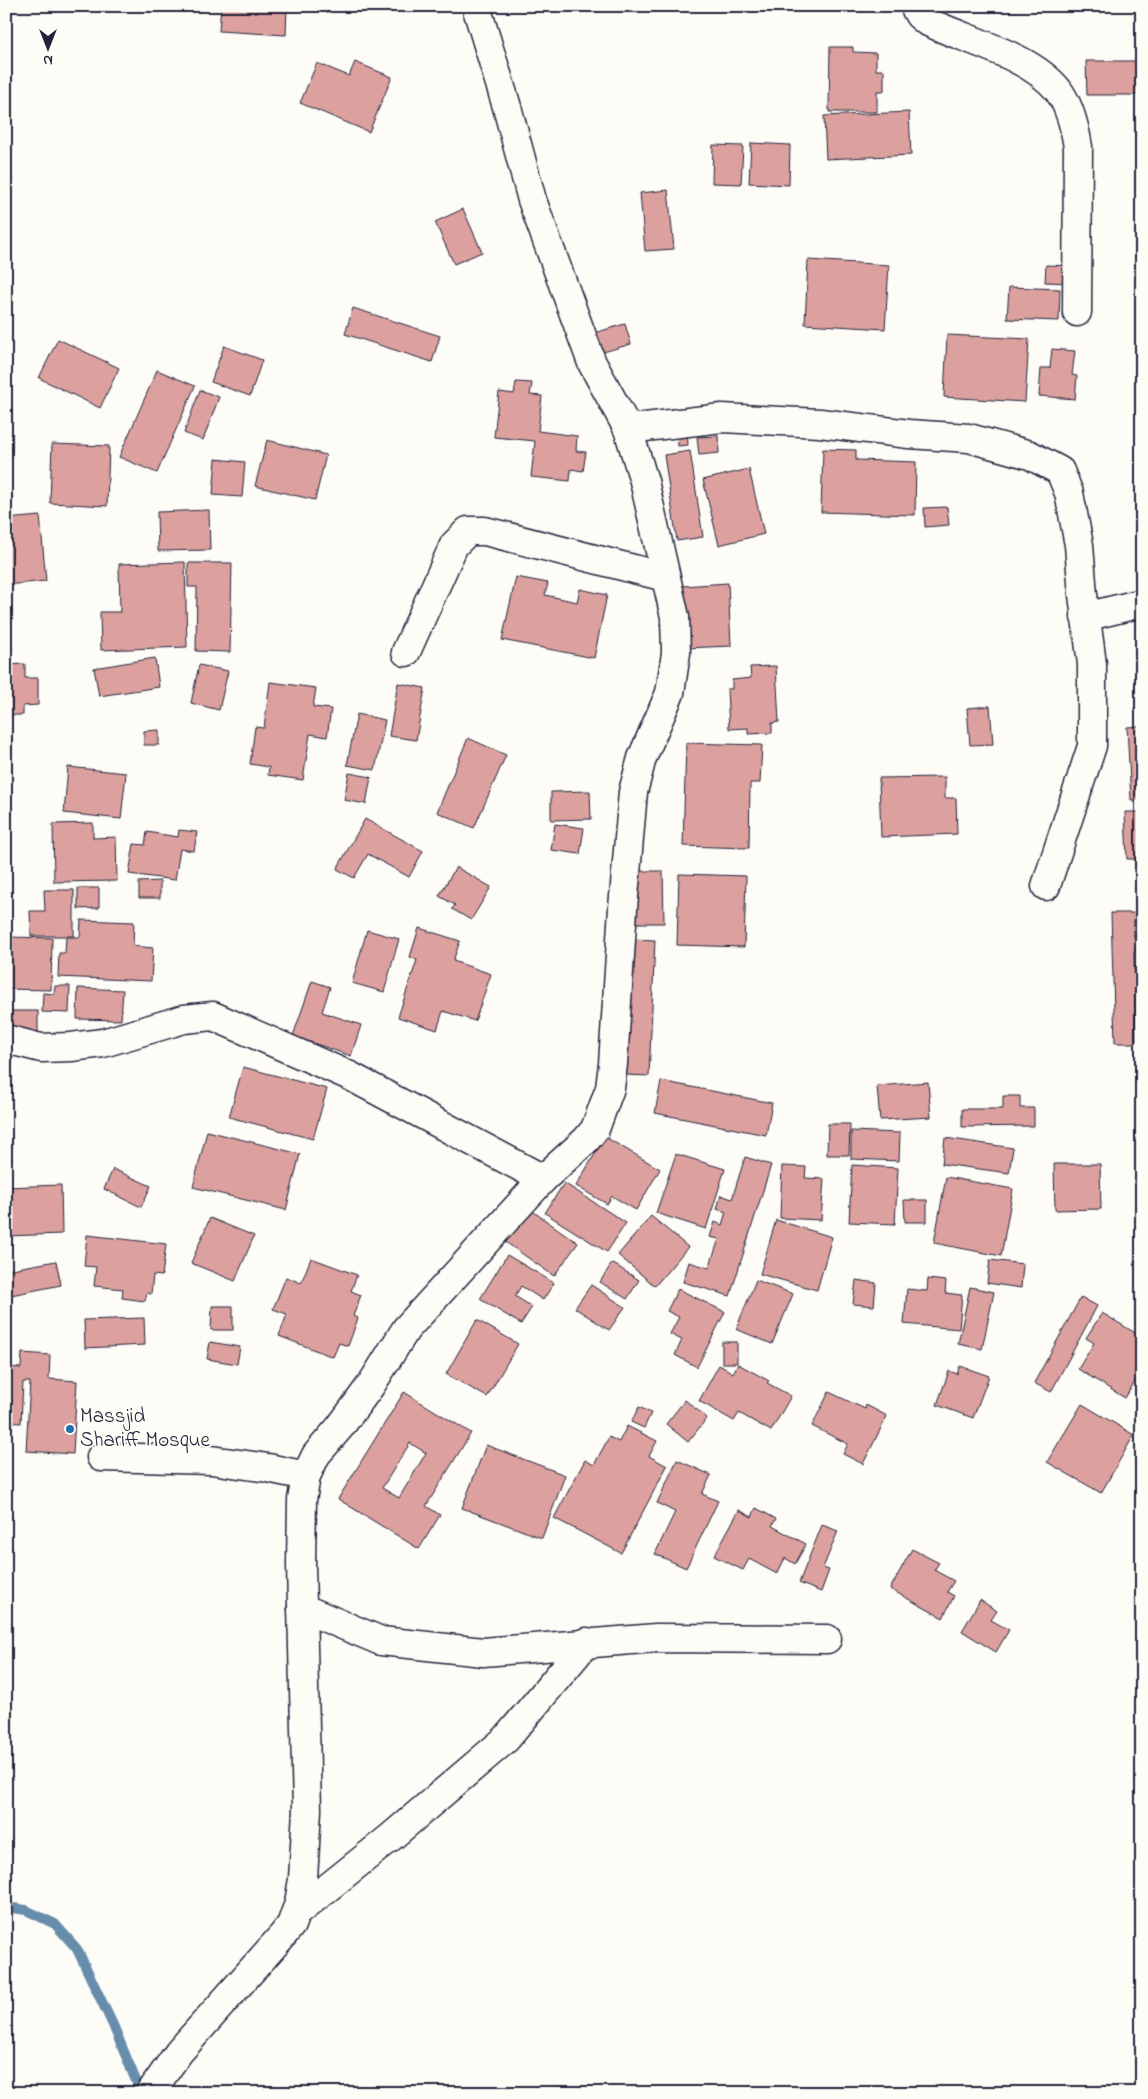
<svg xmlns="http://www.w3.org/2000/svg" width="1148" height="2099" viewBox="0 0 1148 2099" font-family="'Indie Flower',sans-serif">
	<rect width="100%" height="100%" fill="#fdfcf7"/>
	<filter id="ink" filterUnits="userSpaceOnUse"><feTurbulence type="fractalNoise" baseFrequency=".02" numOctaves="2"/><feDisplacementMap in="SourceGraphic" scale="10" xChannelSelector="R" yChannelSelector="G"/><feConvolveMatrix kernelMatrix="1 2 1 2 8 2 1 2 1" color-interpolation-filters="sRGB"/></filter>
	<g filter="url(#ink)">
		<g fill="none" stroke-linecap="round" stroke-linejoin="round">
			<path stroke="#678dac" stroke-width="10" d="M 6,1907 L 26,1910 L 55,1924 L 77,1949 L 113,2025 L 141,2093"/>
		</g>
		<g fill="#dca19e" stroke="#22223b" fill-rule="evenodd">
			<path d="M 221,6 L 287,6 L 286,35 L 219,31 Z"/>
			<path d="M 830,47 L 853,47 L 853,52 L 876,53 L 876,70 L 884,70 L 884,91 L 877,91 L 877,112 L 829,112 Z"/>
			<path d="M 1086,61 L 1142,61 L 1142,95 L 1087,95 Z"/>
			<path d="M 355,62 L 392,77 L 369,132 L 300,103 L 317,63 L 349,76 Z"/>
			<path d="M 909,112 L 911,155 L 826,159 L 824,116 Z"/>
			<path d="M 751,143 L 790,145 L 789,185 L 749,183 Z"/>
			<path d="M 713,145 L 743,146 L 741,184 L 712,183 Z"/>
			<path d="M 668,190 L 674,249 L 645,251 L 640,193 Z"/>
			<path d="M 463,209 L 482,252 L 454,264 L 435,222 Z"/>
			<path d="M 808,260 L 889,265 L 885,329 L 805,324 Z"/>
			<path d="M 1046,265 L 1073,266 L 1073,283 L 1045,282 Z"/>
			<path d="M 1009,287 L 1060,289 L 1059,321 L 1007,319 Z"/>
			<path d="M 353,308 L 440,336 L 432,362 L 345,334 Z"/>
			<path d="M 625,324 L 631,344 L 600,353 L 594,333 Z"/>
			<path d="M 947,335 L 1029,339 L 1025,402 L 944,397 Z"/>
			<path d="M 58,339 L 119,368 L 100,408 L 39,378 Z"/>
			<path d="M 224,346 L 262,360 L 250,396 L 211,382 Z"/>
			<path d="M 1052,349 L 1075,351 L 1072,375 L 1077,376 L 1075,399 L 1039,396 L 1041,368 L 1050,368 Z"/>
			<path d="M 157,370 L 195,386 L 157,473 L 119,457 Z"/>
			<path d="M 516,382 L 532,383 L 530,395 L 542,396 L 538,431 L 577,436 L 576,451 L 586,452 L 583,471 L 571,469 L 570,481 L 531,477 L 535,441 L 494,437 L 499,392 L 514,394 Z"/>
			<path d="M 200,390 L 219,397 L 203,440 L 184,433 Z"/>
			<path d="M 687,429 L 688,445 L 678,446 L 677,430 Z"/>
			<path d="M 718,436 L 719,453 L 699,455 L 697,437 Z"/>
			<path d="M 267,440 L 326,455 L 315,500 L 255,486 Z"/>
			<path d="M 52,444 L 109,446 L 107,506 L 50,503 Z"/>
			<path d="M 823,449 L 856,450 L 856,460 L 916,462 L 915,515 L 821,512 Z"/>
			<path d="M 690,451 L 703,537 L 677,541 L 664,455 Z"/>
			<path d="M 216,459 L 245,462 L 242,497 L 213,495 Z"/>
			<path d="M 749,469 L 764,534 L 719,545 L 703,480 Z"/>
			<path d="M 947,507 L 949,525 L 925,527 L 924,508 Z"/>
			<path d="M 209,510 L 210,550 L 158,551 L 157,512 Z"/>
			<path d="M 40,516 L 46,581 L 6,585 L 6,519 Z"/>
			<path d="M 185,562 L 187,647 L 101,650 L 100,612 L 120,612 L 119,564 Z"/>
			<path d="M 188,563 L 232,563 L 230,652 L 196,651 L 197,587 L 188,587 Z"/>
			<path d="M 516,577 L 548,583 L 545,595 L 577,602 L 580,589 L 607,595 L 594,658 L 502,640 Z"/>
			<path d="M 728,583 L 731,646 L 686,648 L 683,586 Z"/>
			<path d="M 155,658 L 159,687 L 99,696 L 94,668 Z"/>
			<path d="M 25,664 L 25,678 L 38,678 L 38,705 L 23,706 L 23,715 L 6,715 L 6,665 Z"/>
			<path d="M 199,665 L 228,671 L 219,710 L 191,703 Z"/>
			<path d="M 776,666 L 779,722 L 772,723 L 772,733 L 748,734 L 748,728 L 729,729 L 727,689 L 732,689 L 732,680 L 751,678 L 750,667 Z"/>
			<path d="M 270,682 L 316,688 L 313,707 L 331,709 L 327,737 L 310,734 L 303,780 L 268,775 L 269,767 L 250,764 L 255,727 L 264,728 Z"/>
			<path d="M 398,683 L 425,688 L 416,740 L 389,736 Z"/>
			<path d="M 990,706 L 993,744 L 970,745 L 967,708 Z"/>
			<path d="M 357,714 L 385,720 L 375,770 L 347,765 Z"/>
			<path d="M 1142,726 L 1142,799 L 1131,800 L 1127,727 Z"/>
			<path d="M 159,730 L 159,745 L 144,745 L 144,731 Z"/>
			<path d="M 468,738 L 506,755 L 474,828 L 437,812 Z"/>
			<path d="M 686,743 L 762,745 L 760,783 L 750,783 L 749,848 L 683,846 Z"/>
			<path d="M 68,767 L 126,773 L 121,819 L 64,813 Z"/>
			<path d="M 349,773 L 371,777 L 366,804 L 344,800 Z"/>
			<path d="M 945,777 L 945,798 L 956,798 L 957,834 L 881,837 L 879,778 Z"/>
			<path d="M 590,791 L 591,819 L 551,820 L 551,792 Z"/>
			<path d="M 1125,812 L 1142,812 L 1142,859 L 1127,859 Z"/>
			<path d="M 365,819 L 423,851 L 409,877 L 368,854 L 354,878 L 337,869 Z"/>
			<path d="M 93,823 L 93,838 L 116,837 L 117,881 L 54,882 L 53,824 Z"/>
			<path d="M 555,824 L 584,828 L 580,854 L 551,850 Z"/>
			<path d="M 179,830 L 197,832 L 194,851 L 180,849 L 175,880 L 129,874 L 134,844 L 145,845 L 147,832 L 178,837 Z"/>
			<path d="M 456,867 L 491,887 L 471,920 L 452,909 L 455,905 L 439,896 Z"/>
			<path d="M 634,871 L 663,871 L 664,923 L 635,923 Z"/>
			<path d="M 679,874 L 746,876 L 744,947 L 677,945 Z"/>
			<path d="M 160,881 L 160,898 L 139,898 L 139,882 Z"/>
			<path d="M 78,888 L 99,888 L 99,908 L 78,909 Z"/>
			<path d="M 44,890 L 74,890 L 74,936 L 31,936 L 30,911 L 45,911 Z"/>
			<path d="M 1111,913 L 1134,913 L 1134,937 L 1140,936 L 1141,951 L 1134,952 L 1136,1043 L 1115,1043 Z"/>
			<path d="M 81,920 L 134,922 L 133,946 L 153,948 L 151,981 L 58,977 L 59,953 L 65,953 L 66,937 L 80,937 Z"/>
			<path d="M 419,928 L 460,941 L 453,961 L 491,974 L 475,1021 L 443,1011 L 437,1030 L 398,1017 L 417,960 L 410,957 Z"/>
			<path d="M 367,930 L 399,939 L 384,992 L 352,983 Z"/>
			<path d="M 7,937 L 52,938 L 51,990 L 6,989 Z"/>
			<path d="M 632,939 L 655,940 L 649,1076 L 626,1075 Z"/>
			<path d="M 312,981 L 330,987 L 322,1012 L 361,1025 L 351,1056 L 293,1036 Z"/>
			<path d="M 55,986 L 70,986 L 69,1013 L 42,1012 L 43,993 L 54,994 Z"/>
			<path d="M 78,988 L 123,990 L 121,1020 L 77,1019 Z"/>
			<rect x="6" y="990" width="4" height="18"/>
			<rect x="6" y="1011" width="32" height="25"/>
			<path d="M 243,1067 L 327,1089 L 313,1139 L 229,1117 Z"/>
			<path d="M 661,1081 L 772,1103 L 766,1135 L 655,1113 Z"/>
			<path d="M 928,1082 L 931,1117 L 880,1120 L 877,1086 Z"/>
			<path d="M 1003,1096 L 1020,1096 L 1020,1108 L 1034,1108 L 1034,1126 L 962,1127 L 962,1109 L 1003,1109 Z"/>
			<path d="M 828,1124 L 850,1124 L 849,1155 L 827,1155 Z"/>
			<path d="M 207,1131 L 300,1154 L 286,1210 L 193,1187 Z"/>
			<path d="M 851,1131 L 900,1133 L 899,1161 L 851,1159 Z"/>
			<path d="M 605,1137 L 660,1169 L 636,1210 L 612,1196 L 607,1204 L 576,1186 Z"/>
			<path d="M 945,1138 L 1013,1148 L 1009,1173 L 942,1164 Z"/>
			<path d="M 676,1154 L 725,1169 L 706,1229 L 656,1213 Z"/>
			<path d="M 745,1157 L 771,1165 L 730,1296 L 683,1282 L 689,1262 L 709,1268 L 719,1239 L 710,1237 L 715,1222 L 722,1225 L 726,1212 L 717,1209 L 721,1195 L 732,1199 Z"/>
			<path d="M 1054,1164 L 1100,1164 L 1101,1209 L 1055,1210 Z"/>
			<path d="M 852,1165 L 898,1168 L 895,1224 L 849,1222 Z"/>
			<path d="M 782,1166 L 806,1167 L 805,1178 L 824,1179 L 821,1220 L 780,1218 Z"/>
			<path d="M 113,1169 L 151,1186 L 141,1207 L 104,1189 Z"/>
			<path d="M 946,1177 L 1013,1189 L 1001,1256 L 934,1243 Z"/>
			<path d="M 564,1183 L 626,1223 L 607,1252 L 545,1213 Z"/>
			<path d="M 61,1185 L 62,1234 L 6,1236 L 6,1187 Z"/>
			<path d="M 904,1200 L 927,1200 L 927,1222 L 905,1222 Z"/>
			<path d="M 528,1208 L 578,1243 L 554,1276 L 504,1241 Z"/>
			<path d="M 651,1216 L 688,1247 L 655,1286 L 618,1255 Z"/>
			<path d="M 210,1218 L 254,1236 L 235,1281 L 191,1263 Z"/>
			<path d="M 776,1220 L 832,1237 L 817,1290 L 760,1274 Z"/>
			<path d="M 87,1235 L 166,1244 L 162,1276 L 153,1275 L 151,1294 L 147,1293 L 145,1301 L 122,1298 L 123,1289 L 94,1286 L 96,1267 L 84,1266 Z"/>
			<path d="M 507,1255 L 554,1283 L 543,1300 L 521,1286 L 515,1296 L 532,1307 L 521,1324 L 480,1299 Z"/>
			<path d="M 311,1258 L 357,1275 L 351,1291 L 361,1295 L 353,1316 L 358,1318 L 348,1346 L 339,1343 L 333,1357 L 279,1336 L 287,1314 L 273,1309 L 286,1277 L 301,1283 Z"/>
			<path d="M 990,1260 L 1023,1264 L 1021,1288 L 987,1283 Z"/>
			<path d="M 56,1261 L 61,1285 L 6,1296 L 6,1270 Z"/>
			<path d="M 612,1263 L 639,1280 L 627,1299 L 600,1282 Z"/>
			<path d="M 928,1279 L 946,1281 L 945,1293 L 962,1295 L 959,1329 L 904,1324 L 907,1289 L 927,1291 Z"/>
			<path d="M 756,1280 L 793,1294 L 772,1344 L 736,1329 Z"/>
			<path d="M 856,1280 L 876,1283 L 874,1306 L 853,1304 Z"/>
			<path d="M 591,1285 L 625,1307 L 609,1330 L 575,1308 Z"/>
			<path d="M 970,1287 L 994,1292 L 982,1349 L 958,1344 Z"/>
			<path d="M 678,1289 L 725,1312 L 697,1367 L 675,1355 L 682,1340 L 670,1334 L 679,1317 L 667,1311 Z"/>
			<path d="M 1081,1297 L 1097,1306 L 1051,1392 L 1034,1383 Z"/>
			<path d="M 212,1306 L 233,1306 L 233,1330 L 211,1330 Z"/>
			<path d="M 1102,1313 L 1142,1337 L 1142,1357 L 1140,1360 L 1142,1361 L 1142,1370 L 1125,1398 L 1078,1369 L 1094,1343 L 1086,1338 Z"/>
			<path d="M 144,1318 L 145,1345 L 85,1348 L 84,1320 Z"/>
			<path d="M 477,1320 L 518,1344 L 487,1397 L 446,1374 Z"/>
			<path d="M 210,1342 L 240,1347 L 237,1364 L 207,1359 Z"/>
			<rect x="722" y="1342" width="15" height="21"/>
			<path d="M 22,1353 L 50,1355 L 49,1379 L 77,1381 L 73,1454 L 26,1451 L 30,1382 L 23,1382 L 21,1423 L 6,1422 L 6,1367 L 21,1368 Z"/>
			<path d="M 738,1364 L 769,1381 L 767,1383 L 791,1396 L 771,1431 L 739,1413 L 734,1421 L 699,1401 L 719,1365 L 733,1373 Z"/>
			<path d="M 960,1366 L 989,1376 L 973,1418 L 937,1405 L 949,1371 L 957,1374 Z"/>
			<path d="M 404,1392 L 471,1433 L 426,1506 L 440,1515 L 419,1549 L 338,1499 ZM 410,1443 L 426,1453 L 399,1498 L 382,1488 Z"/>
			<path d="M 829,1392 L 865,1409 L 866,1405 L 887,1416 L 863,1464 L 843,1454 L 848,1444 L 812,1426 Z"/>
			<path d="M 685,1400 L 707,1418 L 688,1442 L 666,1424 Z"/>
			<path d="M 1082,1404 L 1134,1435 L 1101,1493 L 1047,1462 Z"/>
			<path d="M 639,1407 L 651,1413 L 644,1428 L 631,1422 Z"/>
			<path d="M 627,1426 L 657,1441 L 649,1456 L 667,1466 L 621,1553 L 554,1518 L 585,1460 L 594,1465 L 609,1437 L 619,1442 Z"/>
			<path d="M 486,1445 L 565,1475 L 542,1538 L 462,1508 Z"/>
			<path d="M 677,1460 L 711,1475 L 702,1494 L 718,1501 L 686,1568 L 655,1554 L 675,1512 L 657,1503 Z"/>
			<path d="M 756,1508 L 776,1519 L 772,1526 L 806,1544 L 795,1564 L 785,1558 L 777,1574 L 749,1559 L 743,1570 L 714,1556 L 739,1510 L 752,1517 Z"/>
			<path d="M 822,1525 L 838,1531 L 823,1568 L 829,1570 L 821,1592 L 799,1583 Z"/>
			<path d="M 912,1549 L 939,1563 L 934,1570 L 954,1581 L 947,1592 L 954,1596 L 943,1618 L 890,1589 Z"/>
			<path d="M 980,1600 L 997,1611 L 991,1620 L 1009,1630 L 996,1652 L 962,1631 Z"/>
		</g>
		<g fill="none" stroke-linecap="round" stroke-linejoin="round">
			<g stroke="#22223b" stroke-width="31">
				<g id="minor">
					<path d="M 914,6 L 919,15 L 926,21 C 965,40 1030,55 1058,90 C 1070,106 1075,128 1078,147 L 1077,312"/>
					<path d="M 628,429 L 722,418 L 820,423 L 909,434 L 969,438 L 1030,455 L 1060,471 L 1069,493 L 1079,545 L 1083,595 L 1092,664 L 1092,746 L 1046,886"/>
					<path d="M 1085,617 L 1142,603"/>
					<path d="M 406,652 L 454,545 L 468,531 L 485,531 L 665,577"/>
					<path d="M 6,1039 L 41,1048 L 71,1047 L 103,1043 L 184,1019 L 213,1016 L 350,1076 L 543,1179"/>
					<path d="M 101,1457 L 211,1460 L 268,1468 L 306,1476"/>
					<path d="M 302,1608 L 381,1641 L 483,1652 L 656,1638 L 827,1639"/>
					<path d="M 295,1914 L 391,1837 L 506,1739 L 587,1642"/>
					<path d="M 150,2093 L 179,2052 L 283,1935 L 291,1925 L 299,1903 L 303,1879 L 307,1810 L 301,1565 L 302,1500 L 306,1476 L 316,1455 L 340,1427 L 371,1385 L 406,1329 L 543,1179 L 586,1140 L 595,1129 L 610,1088 L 613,1064 L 623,908 L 633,792 L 642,758 L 670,693 L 676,653 L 675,617 L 644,481 L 628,429 L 592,363 L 532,200 L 507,107 L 476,6"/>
				</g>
			</g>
			<use href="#minor" stroke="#fdfcf7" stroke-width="28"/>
		</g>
	</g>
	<circle fill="#1f6fb2" stroke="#fdfcf7" stroke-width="2" cx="70" cy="1429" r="5"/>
	<g text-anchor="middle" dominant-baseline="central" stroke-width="4" stroke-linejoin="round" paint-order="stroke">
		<g font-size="21" fill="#22223b" stroke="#fdfcf7" text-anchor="start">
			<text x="80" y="1417">Massjid<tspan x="80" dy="24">Shariff Mosque</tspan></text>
		</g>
	</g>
	<rect width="1148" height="2099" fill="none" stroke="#fdfcf7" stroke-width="25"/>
	<rect x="12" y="12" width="1123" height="2074" fill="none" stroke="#22223b" stroke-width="2" filter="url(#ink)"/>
	<g transform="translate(48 48) rotate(180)" stroke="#fdfcf7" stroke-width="4" paint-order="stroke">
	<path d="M0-4L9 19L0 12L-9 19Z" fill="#22223b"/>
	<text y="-8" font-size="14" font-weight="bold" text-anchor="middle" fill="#22223b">N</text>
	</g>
</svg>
